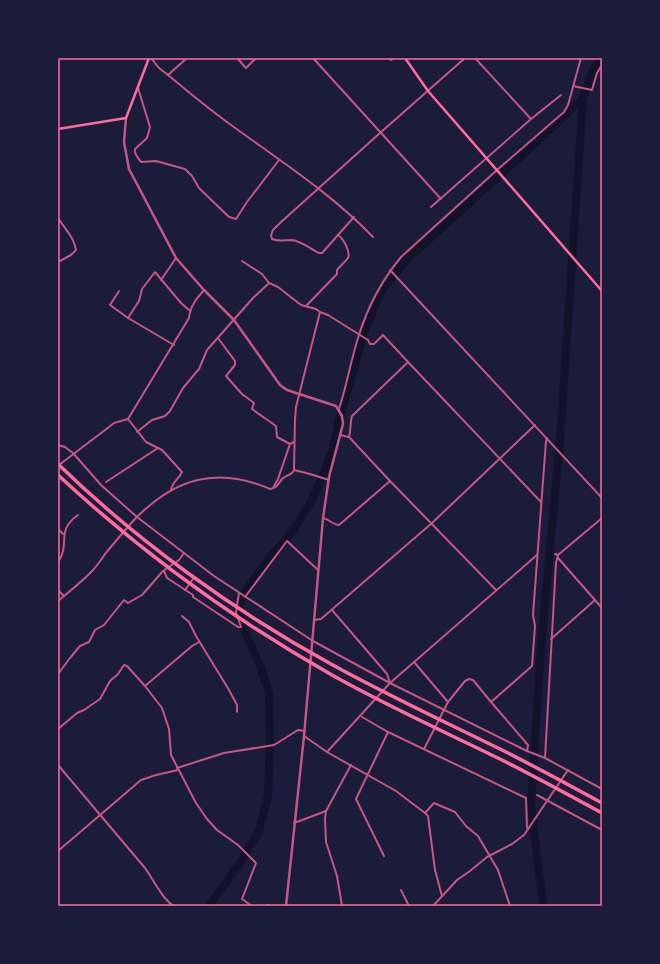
<svg xmlns="http://www.w3.org/2000/svg" width="660" height="964" viewBox="0 0 660 964" font-family="'Noto Sans',sans-serif">
	<rect width="100%" height="100%" fill="#1b1b3a"/>
	<g fill="none" stroke-linecap="round" stroke-linejoin="round">
		<path stroke="#12122b" stroke-width="1.5" d="M 596,58 L 599,61"/>
		<g stroke="#12122b" stroke-width="8">
			<path d="M 209,906 L 242,860 L 259,831 L 268,796 L 270,737 L 269,693 L 260,666 L 242,625 L 239,611 L 240,603 L 245,592 L 269,558 L 290,535 L 310,504 L 323,476 L 334,445 L 338,424 L 365,330 L 380,293 L 406,260 L 551,129 L 583,98"/>
			<path d="M 544,906 L 539,873 L 531,802 L 541,646 L 560,440 L 583,98 L 592,72 L 601,58"/>
		</g>
		<g stroke="#c65784" stroke-width="2">
			<path d="M 151,58 L 159,68 L 168,75 C 186,90 204,105 223,119 C 274,157 329,191 373,237"/>
			<path d="M 237,58 L 246,68 L 256,58"/>
			<path d="M 313,58 L 441,199"/>
			<path d="M 389,58 L 391,60 L 394,58"/>
			<path d="M 475,58 L 531,119"/>
			<path d="M 168,75 L 187,58"/>
			<path d="M 573,86 L 592,90 L 597,73 L 602,65"/>
			<path d="M 138,88 L 150,127 L 147,138 L 135,149 C 134,154 138,158 141,162 L 156,161 L 185,169 L 192,176 L 199,188 L 229,217 L 236,219 L 247,202 L 279,160"/>
			<path d="M 431,207 L 531,119 L 561,95"/>
			<path d="M 354,217 L 322,253 L 319,253 C 311,249 301,241 292,240 C 284,240 279,242 272,239 L 271,235 L 273,230 L 280,223 L 380,133 L 465,58"/>
			<path d="M 58,218 C 65,229 74,237 76,250 L 71,255 L 58,262"/>
			<path d="M 242,261 L 262,274 L 269,283 L 278,287 L 301,305 L 316,309 L 320,312 L 328,315 L 368,340 L 370,344 L 374,344 L 383,335 L 408,362 L 352,416 C 350,423 351,430 349,437"/>
			<path d="M 390,270 L 602,498"/>
			<path d="M 161,280 L 176,258"/>
			<path d="M 119,291 L 110,305 L 128,318 L 174,345"/>
			<path d="M 306,306 L 337,274 L 337,270 C 340,266 345,262 348,258 C 351,252 343,238 338,235"/>
			<path d="M 320,312 L 296,407 L 295,419 L 294,470 L 310,474 L 329,480"/>
			<path d="M 128,318 L 139,301 L 142,289 L 155,272 L 181,303 L 189,310"/>
			<path d="M 218,338 L 235,361 L 235,365 L 226,376 L 242,394 L 254,403 L 252,409 L 276,426 L 277,437 L 290,444 L 294,442"/>
			<path d="M 408,362 L 541,502"/>
			<path d="M 339,409 C 347,385 351,359 359,335 C 368,306 383,279 401,257 L 497,170 L 564,112 L 568,105 L 581,58"/>
			<path d="M 128,419 L 146,442 L 162,450 L 182,472 C 179,479 172,482 171,490"/>
			<path d="M 137,432 L 152,420 L 165,416 L 170,411 L 183,388 L 199,369 L 207,350 L 253,298 L 269,283"/>
			<path d="M 340,435 L 349,437 L 390,481 L 496,590"/>
			<path d="M 58,445 L 65,447 L 73,453 L 101,485 L 137,517 L 184,553 L 214,576 L 313,641 L 390,683 L 527,751 L 545,758 L 602,789"/>
			<path d="M 59,465 L 109,427 L 114,423 L 128,419 L 189,318 C 190,306 197,298 204,290"/>
			<path d="M 106,482 L 158,448"/>
			<path d="M 273,488 L 278,479 L 290,444"/>
			<path d="M 323,518 C 329,519 333,525 339,525 L 390,481"/>
			<path d="M 58,529 L 63,534"/>
			<path d="M 555,554 L 558,555 L 602,518"/>
			<path d="M 558,558 L 602,608"/>
			<path d="M 58,562 C 71,544 55,531 78,515"/>
			<path d="M 164,571 L 167,578 L 193,595 L 193,597 L 238,627 L 241,627 L 236,612 L 239,593"/>
			<path d="M 58,590 L 64,596"/>
			<path d="M 185,590 L 193,579"/>
			<path d="M 245,597 L 287,541 L 318,570"/>
			<path d="M 58,601 C 70,591 83,581 94,569 C 98,564 102,559 105,554 C 115,542 125,530 135,519 C 175,478 217,466 270,489 C 278,488 278,483 283,478 C 286,476 289,475 292,473 L 294,470"/>
			<path d="M 332,610 L 387,674 L 390,683"/>
			<path d="M 182,616 L 189,622 L 196,636 L 229,690 L 237,705 L 237,712"/>
			<path d="M 315,620 L 321,619 L 432,523 L 535,425"/>
			<path d="M 551,639 L 595,600"/>
			<path d="M 414,662 L 448,702 L 465,681 L 469,679 L 473,680 L 491,702"/>
			<path d="M 58,674 L 70,658 L 80,646 L 89,642 L 95,630 L 104,625 L 124,600 L 128,603 L 142,595 L 163,571 L 179,560 L 184,553"/>
			<path d="M 145,686 L 192,646 L 199,642"/>
			<path d="M 362,717 L 388,732"/>
			<path d="M 58,729 L 77,713 L 84,710 L 100,699 L 110,681 L 118,674 L 124,665 L 127,666 L 145,686 L 162,708 L 169,729 L 171,755 L 196,803 L 207,819 L 217,830 L 238,845 L 256,863 L 242,899 L 252,906"/>
			<path d="M 304,736 L 327,752 L 396,791 L 425,813 L 428,816 L 435,870 L 442,896"/>
			<path d="M 424,749 L 448,702"/>
			<path d="M 527,751 L 528,745 L 491,702 L 532,666 L 535,626 L 533,615 L 546,441 L 547,438"/>
			<path d="M 327,752 L 390,683 L 537,555"/>
			<path d="M 545,758 L 556,563 L 558,555"/>
			<path d="M 58,765 L 145,868 C 153,879 163,900 174,906"/>
			<path d="M 177,768 L 224,753 L 274,745 L 298,730 L 305,731"/>
			<path d="M 537,795 L 602,830"/>
			<path d="M 425,813 L 434,803 L 455,812 L 466,826 L 478,836 L 498,870 L 510,906"/>
			<path d="M 294,823 L 326,811"/>
			<path d="M 58,851 L 141,780 L 156,775 L 178,770"/>
			<path d="M 384,856 L 356,799 L 388,732 L 526,798 L 527,828"/>
			<path d="M 401,890 L 409,906"/>
			<path d="M 265,906 L 269,905 L 269,906"/>
			<path d="M 342,906 L 337,876 L 326,842 L 325,819 L 326,811 L 351,765"/>
			<path d="M 433,906 L 457,880 L 470,871 L 487,857 L 512,844 L 524,835 L 568,770"/>
		</g>
		<path stroke="#c65784" stroke-width="2.5" d="M 126,118 L 124,142 L 129,169 L 176,258 L 204,290 L 234,320 L 280,385 L 287,390 L 336,406 L 342,416 L 343,424 L 329,477 L 323,518 L 304,736 L 286,906"/>
		<g stroke="#ff6b9d" stroke-width="2.5">
			<path d="M 405,58 L 428,91 L 602,291"/>
			<path d="M 58,129 L 126,118 L 149,58"/>
		</g>
		<g stroke="#ff6b9d" stroke-width="3.5">
			<path d="M 58,464 C 137,541 234,611 331,664 C 387,695 445,722 502,750 C 536,767 569,785 602,803"/>
			<path d="M 58,475 C 141,552 233,619 332,675 C 387,706 445,732 502,760 C 536,777 569,795 602,813"/>
		</g>
	</g>
	<rect width="660" height="964" fill="none" stroke="#1b1b3a" stroke-width="118"/>
	<rect x="59" y="59" width="542" height="846" fill="none" stroke="#ff6b9d" stroke-width="1.5"/>
</svg>
